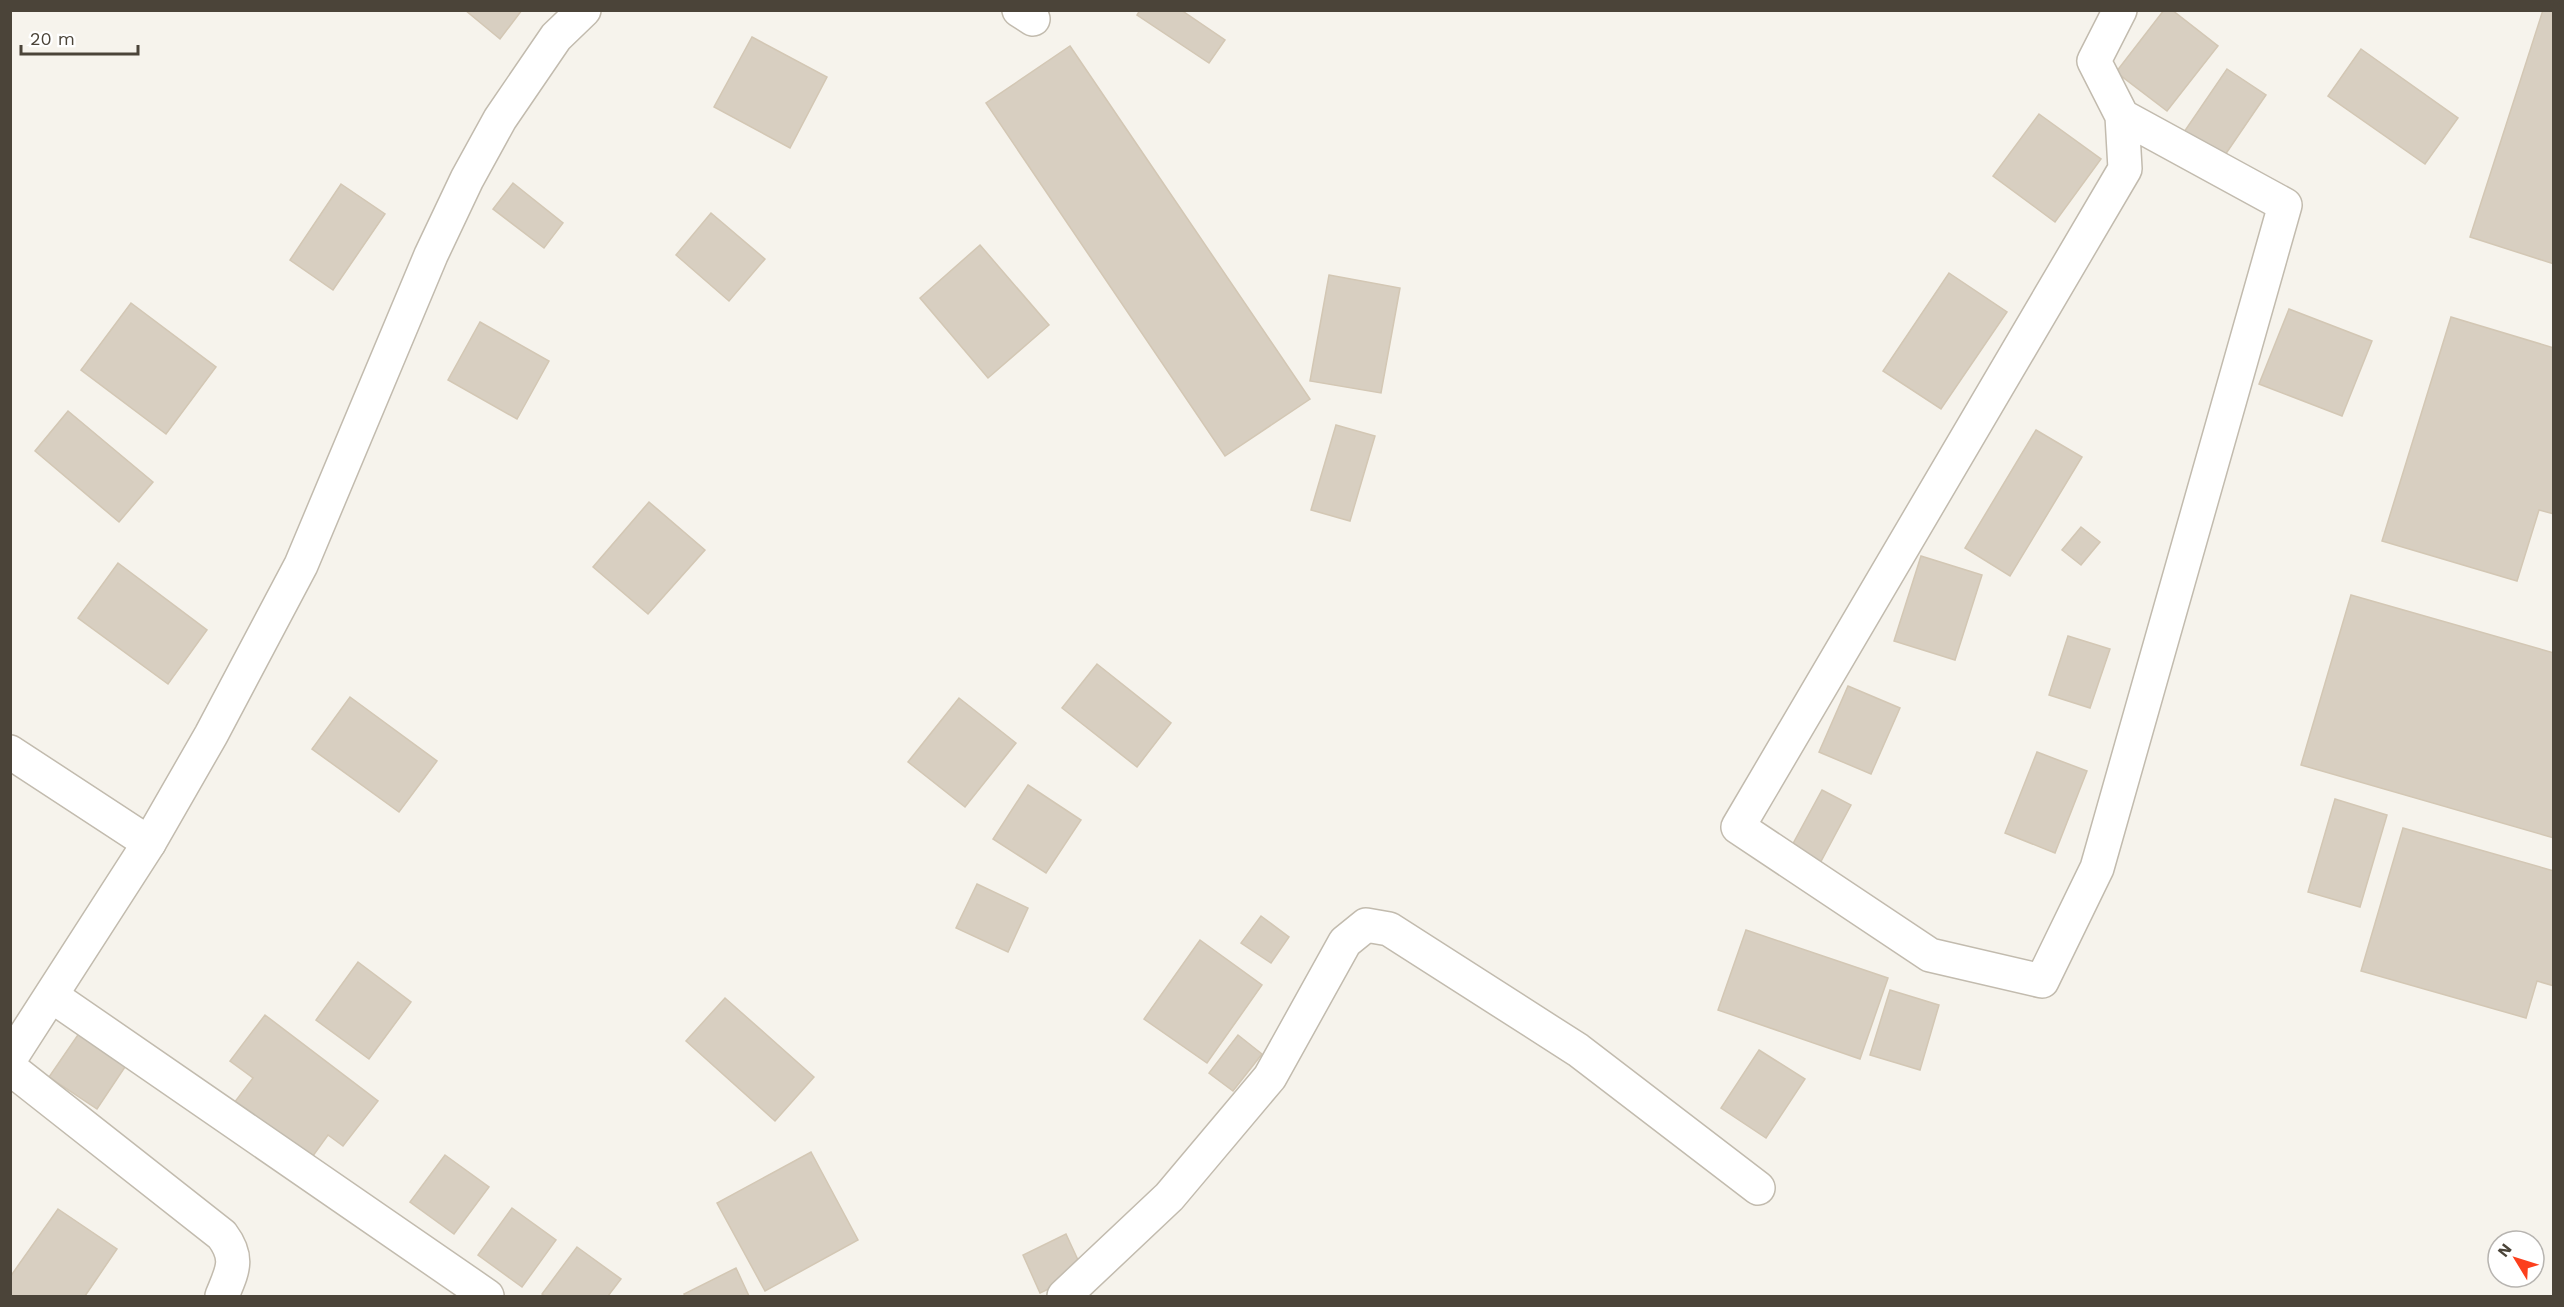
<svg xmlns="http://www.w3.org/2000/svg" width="2564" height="1307" viewBox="0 0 2564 1307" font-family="'Work Sans',sans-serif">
	<rect width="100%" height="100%" fill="#f6f3ec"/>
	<g fill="#d8cfc1" stroke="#d3c7b4" stroke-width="1.5">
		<path d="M 465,10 L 522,10 L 500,39 Z"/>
		<path d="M 1140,10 L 1181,10 L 1225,40 L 1209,63 L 1137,15 Z"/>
		<path d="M 2164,10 L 2172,10 L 2218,46 L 2167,111 L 2116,72 Z"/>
		<path d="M 2543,10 L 2554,10 L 2554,264 L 2470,237 Z"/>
		<path d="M 752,37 L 827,77 L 790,148 L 714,107 Z"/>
		<path d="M 1070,46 L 1310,399 L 1225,456 L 986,103 Z"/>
		<path d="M 2361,49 L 2458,118 L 2425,164 L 2328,96 Z"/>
		<path d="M 2227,69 L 2266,95 L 2223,158 L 2184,132 Z"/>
		<path d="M 2039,114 L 2101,159 L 2055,222 L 1993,176 Z"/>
		<path d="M 513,183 L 563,223 L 544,248 L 493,209 Z"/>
		<path d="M 341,184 L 385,214 L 333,290 L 290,260 Z"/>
		<path d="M 711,213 L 765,259 L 729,301 L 676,255 Z"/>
		<path d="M 980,245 L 1049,325 L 988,378 L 920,298 Z"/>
		<path d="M 1949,273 L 2007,312 L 1941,409 L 1883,371 Z"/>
		<path d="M 1329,275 L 1400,288 L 1381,393 L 1310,381 Z"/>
		<path d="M 131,303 L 216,367 L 166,434 L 81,370 Z"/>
		<path d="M 2289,309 L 2372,341 L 2342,416 L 2259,384 Z"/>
		<path d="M 2451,317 L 2554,348 L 2554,514 L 2539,510 L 2517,581 L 2382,541 Z"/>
		<path d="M 480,322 L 549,361 L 517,419 L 448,380 Z"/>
		<path d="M 68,411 L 153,482 L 119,522 L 35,451 Z"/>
		<path d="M 1336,425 L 1375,436 L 1350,521 L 1311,510 Z"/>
		<path d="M 2036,430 L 2082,457 L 2010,576 L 1965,548 Z"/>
		<path d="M 649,502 L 705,550 L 648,614 L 593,567 Z"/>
		<path d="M 2081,527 L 2100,542 L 2081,565 L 2062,550 Z"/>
		<path d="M 1921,556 L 1982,575 L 1955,660 L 1894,641 Z"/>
		<path d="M 118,563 L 207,630 L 168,684 L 78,618 Z"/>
		<path d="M 2351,595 L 2554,653 L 2554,838 L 2301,765 Z"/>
		<path d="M 2068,636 L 2110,649 L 2090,708 L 2049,695 Z"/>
		<path d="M 1097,664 L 1171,723 L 1137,767 L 1062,708 Z"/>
		<path d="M 1848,686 L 1900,708 L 1871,774 L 1819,752 Z"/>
		<path d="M 350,697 L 437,761 L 399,812 L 312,749 Z"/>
		<path d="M 959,698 L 1016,743 L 965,807 L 908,762 Z"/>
		<path d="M 2037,752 L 2087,771 L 2055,853 L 2005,833 Z"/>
		<path d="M 1028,785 L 1081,820 L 1046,873 L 993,839 Z"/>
		<path d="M 1822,790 L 1851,805 L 1818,867 L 1789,851 Z"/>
		<path d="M 2335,799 L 2387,815 L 2360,907 L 2308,892 Z"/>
		<path d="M 2403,828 L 2554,871 L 2554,986 L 2537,981 L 2526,1018 L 2361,971 Z"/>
		<path d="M 977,884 L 1028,908 L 1008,952 L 956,928 Z"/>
		<path d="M 1261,916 L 1289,937 L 1271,963 L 1241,943 Z"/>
		<path d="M 1746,930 L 1888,978 L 1860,1059 L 1718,1010 Z"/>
		<path d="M 1200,940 L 1262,985 L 1207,1063 L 1144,1019 Z"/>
		<path d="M 358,962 L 411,1002 L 369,1059 L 316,1020 Z"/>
		<path d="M 1890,990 L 1939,1005 L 1920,1070 L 1870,1055 Z"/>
		<path d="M 725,998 L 814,1077 L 775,1121 L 686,1041 Z"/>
		<path d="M 265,1015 L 378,1101 L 343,1146 L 328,1135 L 310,1160 L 234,1103 L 253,1078 L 230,1061 Z"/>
		<path d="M 82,1029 L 129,1061 L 97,1109 L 49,1077 Z"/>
		<path d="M 1238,1035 L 1262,1054 L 1233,1091 L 1209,1073 Z"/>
		<path d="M 1759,1050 L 1805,1079 L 1766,1138 L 1721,1108 Z"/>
		<path d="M 811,1152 L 858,1240 L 765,1291 L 717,1203 Z"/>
		<path d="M 445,1155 L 489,1187 L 454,1234 L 410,1202 Z"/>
		<path d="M 512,1208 L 556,1240 L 522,1287 L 478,1255 Z"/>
		<path d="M 58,1209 L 117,1249 L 85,1296 L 10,1296 L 10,1277 Z"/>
		<path d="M 1066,1234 L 1084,1273 L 1040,1293 L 1023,1255 Z"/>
		<path d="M 577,1247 L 621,1279 L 608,1296 L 545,1296 L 542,1294 Z"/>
		<path d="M 736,1268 L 749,1296 L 685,1296 L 684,1294 Z"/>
	</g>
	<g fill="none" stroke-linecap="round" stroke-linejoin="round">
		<g stroke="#c2bbae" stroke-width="36">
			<g id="minor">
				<path d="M 1019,10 L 1033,19"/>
				<path d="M 2120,10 L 2094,61 L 2122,116 L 2125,169 L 1738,827 L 1930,955 L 2042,981 L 2097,868 L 2285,205 L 2122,116"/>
				<path d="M 10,752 L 149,843"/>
				<path d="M 52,996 L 487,1296"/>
				<path d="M 10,1059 L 149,843 L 211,735 L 301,565 L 431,255 L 467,179 L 500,119 L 556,37 L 584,10"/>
				<path d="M 10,1068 L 222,1235 C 240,1259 232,1271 222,1296"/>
				<path d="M 1064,1296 L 1169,1197 L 1270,1077 L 1345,942 L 1366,925 L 1389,929 L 1578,1050 L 1758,1188"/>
			</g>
		</g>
		<use href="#minor" stroke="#fff" stroke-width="33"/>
	</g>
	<rect width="2564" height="1307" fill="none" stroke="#4b4439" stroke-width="24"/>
	<g transform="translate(2516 1259) rotate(308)"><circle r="28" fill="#ffffff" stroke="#b7b4b0" stroke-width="1.5"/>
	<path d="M0-4.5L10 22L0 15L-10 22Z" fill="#fc3f1d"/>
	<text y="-9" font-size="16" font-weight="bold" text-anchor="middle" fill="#4b4439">N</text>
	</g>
	<path d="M21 45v9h117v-9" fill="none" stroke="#4b4439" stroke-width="3"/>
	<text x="30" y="45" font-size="18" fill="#4b4439" stroke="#ffffff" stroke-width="4.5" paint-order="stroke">20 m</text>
</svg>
